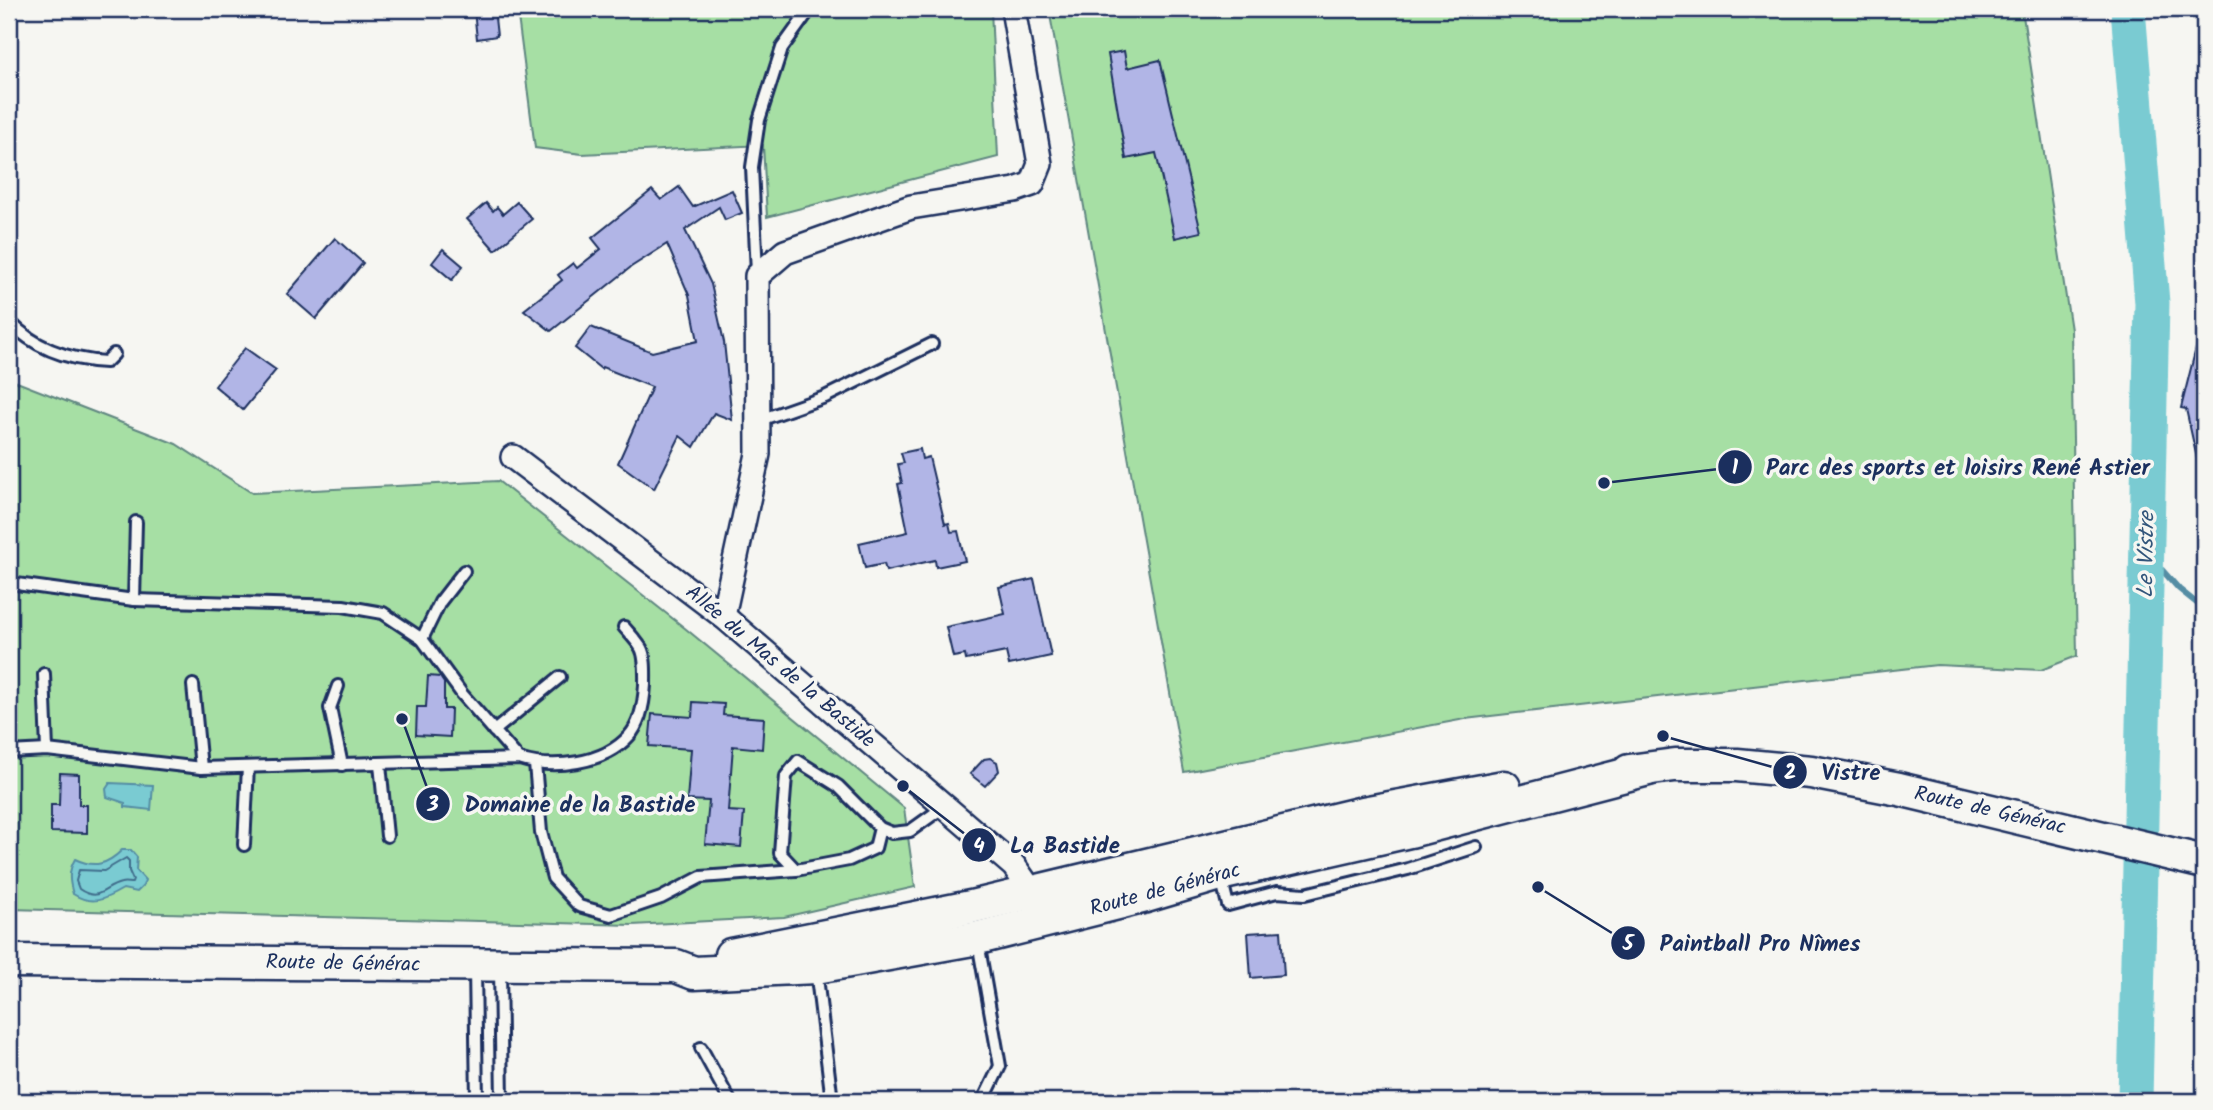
<svg xmlns="http://www.w3.org/2000/svg" width="2213" height="1110" viewBox="0 0 2213 1110" font-family="Kalam,sans-serif">
	<rect width="100%" height="100%" fill="#f6f6f2"/>
	<filter id="ink" filterUnits="userSpaceOnUse"><feTurbulence type="fractalNoise" baseFrequency=".0143" numOctaves="2"/><feDisplacementMap in="SourceGraphic" scale="14" xChannelSelector="R" yChannelSelector="G"/><feConvolveMatrix kernelMatrix="1 2 1 2 8 2 1 2 1" color-interpolation-filters="sRGB"/></filter>
	<g filter="url(#ink)">
		<g fill="#a6dfa4" stroke="#608781" stroke-width="2">
			<path d="M 517,9 L 991,9 L 998,157 L 767,217 L 763,145 L 582,154 L 535,148 Z"/>
			<path d="M 1049,9 L 2022,9 L 2071,330 L 2077,656 L 2041,670 L 1937,665 L 1465,719 L 1184,772 Z"/>
			<path d="M 9,379 L 176,444 L 252,493 L 498,481 L 686,629 L 904,808 L 915,887 L 784,917 L 632,925 L 9,909 Z"/>
		</g>
		<g fill="#7acbd2" stroke="#548da4" stroke-width="2">
			<path d="M 110,783 L 153,785 L 151,810 L 125,807 L 125,803 L 107,797 L 106,789 Z"/>
			<path d="M 122,850 L 131,850 L 137,857 L 136,870 L 145,880 L 143,886 L 137,892 L 123,889 C 104,900 92,906 73,894 C 69,881 68,871 75,859 C 94,868 107,865 122,850 Z"/>
		</g>
		<g fill="none" stroke-linecap="round" stroke-linejoin="round">
			<path stroke="#416d8c" stroke-width="2" d="M 126,858 L 129,861 L 129,871 L 133,880 L 132,883 C 128,883 124,882 121,883 C 103,887 99,903 79,889 L 76,881 L 79,870 L 104,871 Z"/>
			<path stroke="#548da4" stroke-width="6" d="M 2147,553 L 2179,589 L 2204,609"/>
			<path stroke="#7acbd2" stroke-width="35" d="M 2128,9 L 2152,303 L 2135,1101"/>
		</g>
		<g fill="#b1b5e6" stroke="#1b2f5e" stroke-width="2">
			<path d="M 494,9 L 497,36 L 477,39 L 474,10 Z"/>
			<path d="M 1124,51 L 1127,68 L 1160,60 L 1201,232 L 1175,238 L 1156,153 L 1126,159 L 1108,54 Z"/>
			<path d="M 679,187 L 693,207 L 732,190 L 742,213 L 725,220 L 719,207 L 685,230 L 711,284 L 724,342 L 732,420 L 714,413 L 694,447 L 680,436 L 654,489 L 618,463 L 652,387 L 602,367 L 601,369 L 575,348 L 591,327 L 652,352 L 698,341 L 689,295 L 667,244 L 631,267 L 551,331 L 524,310 L 562,280 L 558,275 L 573,263 L 577,268 L 601,249 L 592,238 L 652,190 L 661,200 Z"/>
			<path d="M 517,202 L 532,219 L 495,250 L 467,219 L 486,203 L 493,211 L 497,207 L 503,214 Z"/>
			<path d="M 335,238 L 363,263 L 316,319 L 287,294 Z"/>
			<path d="M 443,249 L 463,266 L 452,280 L 432,263 Z"/>
			<path d="M 2199,336 L 2204,336 L 2204,463 L 2198,463 L 2186,409 L 2181,408 Z"/>
			<path d="M 245,348 L 276,370 L 243,410 L 215,386 Z"/>
			<path d="M 920,449 L 922,459 L 929,457 L 945,524 L 949,523 L 951,532 L 958,531 L 965,561 L 936,567 L 935,560 L 886,571 L 884,564 L 865,568 L 859,543 L 908,532 L 898,484 L 902,483 L 898,464 L 904,463 L 901,453 Z"/>
			<path d="M 1034,579 L 1051,656 L 1009,665 L 1006,652 L 966,660 L 965,655 L 953,657 L 946,627 L 1005,614 L 999,587 Z"/>
			<path d="M 428,676 L 440,677 L 444,683 L 444,709 L 451,709 L 450,737 L 416,735 L 417,707 L 426,707 Z"/>
			<path d="M 693,702 L 724,704 L 723,715 L 764,718 L 762,749 L 733,746 L 728,811 L 744,812 L 741,847 L 705,844 L 709,801 L 687,800 L 691,749 L 649,746 L 652,714 L 692,717 Z"/>
			<path d="M 990,758 L 997,762 L 999,771 L 985,786 L 970,774 L 984,759 Z"/>
			<path d="M 60,773 L 79,774 L 79,805 L 87,805 L 87,833 L 51,832 L 51,805 L 59,805 Z"/>
			<path d="M 1281,931 L 1284,975 L 1251,978 L 1248,933 Z"/>
		</g>
		<g fill="none" stroke-linecap="round" stroke-linejoin="round">
			<g stroke="#1b2f5e" stroke-width="16">
				<g id="lane">
					<path d="M 757,273 L 752,167 L 759,120 L 782,48 L 810,9"/>
					<path d="M 9,321 C 35,349 69,360 106,362 L 114,354"/>
					<path d="M 757,421 L 825,397 L 932,344"/>
					<path d="M 9,583 L 134,600 L 343,606 L 383,613 L 422,639 L 462,694 L 519,759"/>
					<path d="M 134,600 L 136,522"/>
					<path d="M 422,639 L 440,602 L 464,571"/>
					<path d="M 44,674 L 47,750"/>
					<path d="M 193,685 L 201,768"/>
					<path d="M 338,686 L 330,708 L 342,765"/>
					<path d="M 494,731 L 560,677"/>
					<path d="M 9,752 L 47,750 L 201,768 L 519,759 C 553,770 604,764 629,736 C 641,723 644,701 645,685 C 645,674 646,657 641,648 C 636,640 629,633 624,627"/>
					<path d="M 380,764 L 387,836"/>
					<path d="M 535,764 L 541,832 L 553,878 L 579,906 L 611,915 L 661,898 L 701,877 L 796,870"/>
					<path d="M 880,828 L 875,848 L 849,860 L 796,870 L 780,853 L 786,776 L 798,761 L 838,786 L 880,828 L 892,833 L 910,831 L 945,806"/>
					<path d="M 244,845 L 248,767"/>
					<path d="M 1221,877 L 1228,905 L 1277,892 L 1305,894 L 1408,869 L 1476,847"/>
					<path d="M 978,942 L 1000,1066 L 983,1101"/>
					<path d="M 475,968 L 477,1101"/>
					<path d="M 500,968 L 502,1101"/>
					<path d="M 816,969 L 832,1101"/>
					<path d="M 701,1048 L 730,1101"/>
				</g>
			</g>
			<g stroke="#1b2f5e" stroke-width="28">
				<g id="street">
					<path d="M 513,457 L 723,616 L 1014,866 L 1032,892 L 1037,906"/>
					<path d="M 723,616 L 758,454 L 757,276 L 785,252 L 911,207 L 1015,190 L 1032,184 L 1040,164 L 1013,9"/>
				</g>
			</g>
			<g stroke="#1b2f5e" stroke-width="37">
				<g id="secondary">
					<path d="M 1629,771 L 1675,765 L 1737,765 L 1811,772 L 1899,789 L 2204,862"/>
					<path d="M 731,955 L 971,907 L 1363,813 L 1504,787"/>
					<path d="M 9,961 L 676,966 L 694,973 L 816,967 L 978,938 L 1146,896 L 1220,874 L 1410,831 L 1648,769"/>
				</g>
			</g>
			<use href="#lane" stroke="#f6f6f2" stroke-width="10"/>
			<use href="#street" stroke="#f6f6f2" stroke-width="23"/>
			<use href="#secondary" stroke="#f6f6f2" stroke-width="32"/>
		</g>
	</g>
	<g text-anchor="middle" dominant-baseline="central" stroke-width="7" stroke-linejoin="round" paint-order="stroke">
		<g font-size="21" fill="#1b2f5e" stroke="#f6f6f2">
			<text transform="translate(780 667) rotate(40)">Allée du Mas de la Bastide</text>
			<text transform="translate(1990 811) rotate(13)">Route de Générac</text>
			<text transform="translate(1165 890) rotate(-15)">Route de Générac</text>
			<text transform="translate(343 964) rotate(1)">Route de Générac</text>
		</g>
		<g font-size="23" font-style="italic" fill="#33567b" stroke="#f6f6f2">
			<text transform="translate(2147 555) rotate(-89)">Le Vistre</text>
		</g>
	</g>
	<path fill="none" stroke="#1b2f5e" stroke-width="2.5" d="M1604 483L1735 467M1663 736L1790 772M402 719L433 804M903 786L979 845M1538 887L1628 943"/>
	<g fill="#1b2f5e" stroke="#f6f6f2" stroke-width="2.5">
		<circle cx="1604" cy="483" r="7"/>
		<circle cx="1663" cy="736" r="7"/>
		<circle cx="402" cy="719" r="7"/>
		<circle cx="903" cy="786" r="7"/>
		<circle cx="1538" cy="887" r="7"/>
		<circle cx="1735" cy="467" r="18"/>
		<circle cx="1790" cy="772" r="18"/>
		<circle cx="433" cy="804" r="18"/>
		<circle cx="979" cy="845" r="18"/>
		<circle cx="1628" cy="943" r="18"/>
	</g>
	<g font-size="21" text-anchor="middle" font-weight="bold" fill="#fff">
		<text x="1735" y="474">1</text>
		<text x="1790" y="779">2</text>
		<text x="433" y="811">3</text>
		<text x="979" y="853">4</text>
		<text x="1628" y="950">5</text>
	</g>
	<g font-size="23" text-anchor="middle" font-weight="bold" fill="#1b2f5e" stroke="#f6f6f2" stroke-width="7" stroke-linejoin="round" paint-order="stroke">
		<text x="1958" y="475">Parc des sports et loisirs René Astier</text>
		<text x="1851" y="780">Vistre</text>
		<text x="580" y="812">Domaine de la Bastide</text>
		<text x="1065" y="853">La Bastide</text>
		<text x="1760" y="951">Paintball Pro Nîmes</text>
	</g>
	<rect width="2213" height="1110" fill="none" stroke="#f6f6f2" stroke-width="35"/>
	<rect x="18" y="18" width="2178" height="1075" fill="none" stroke="#1b2f5e" stroke-width="2.5" filter="url(#ink)"/>
</svg>
